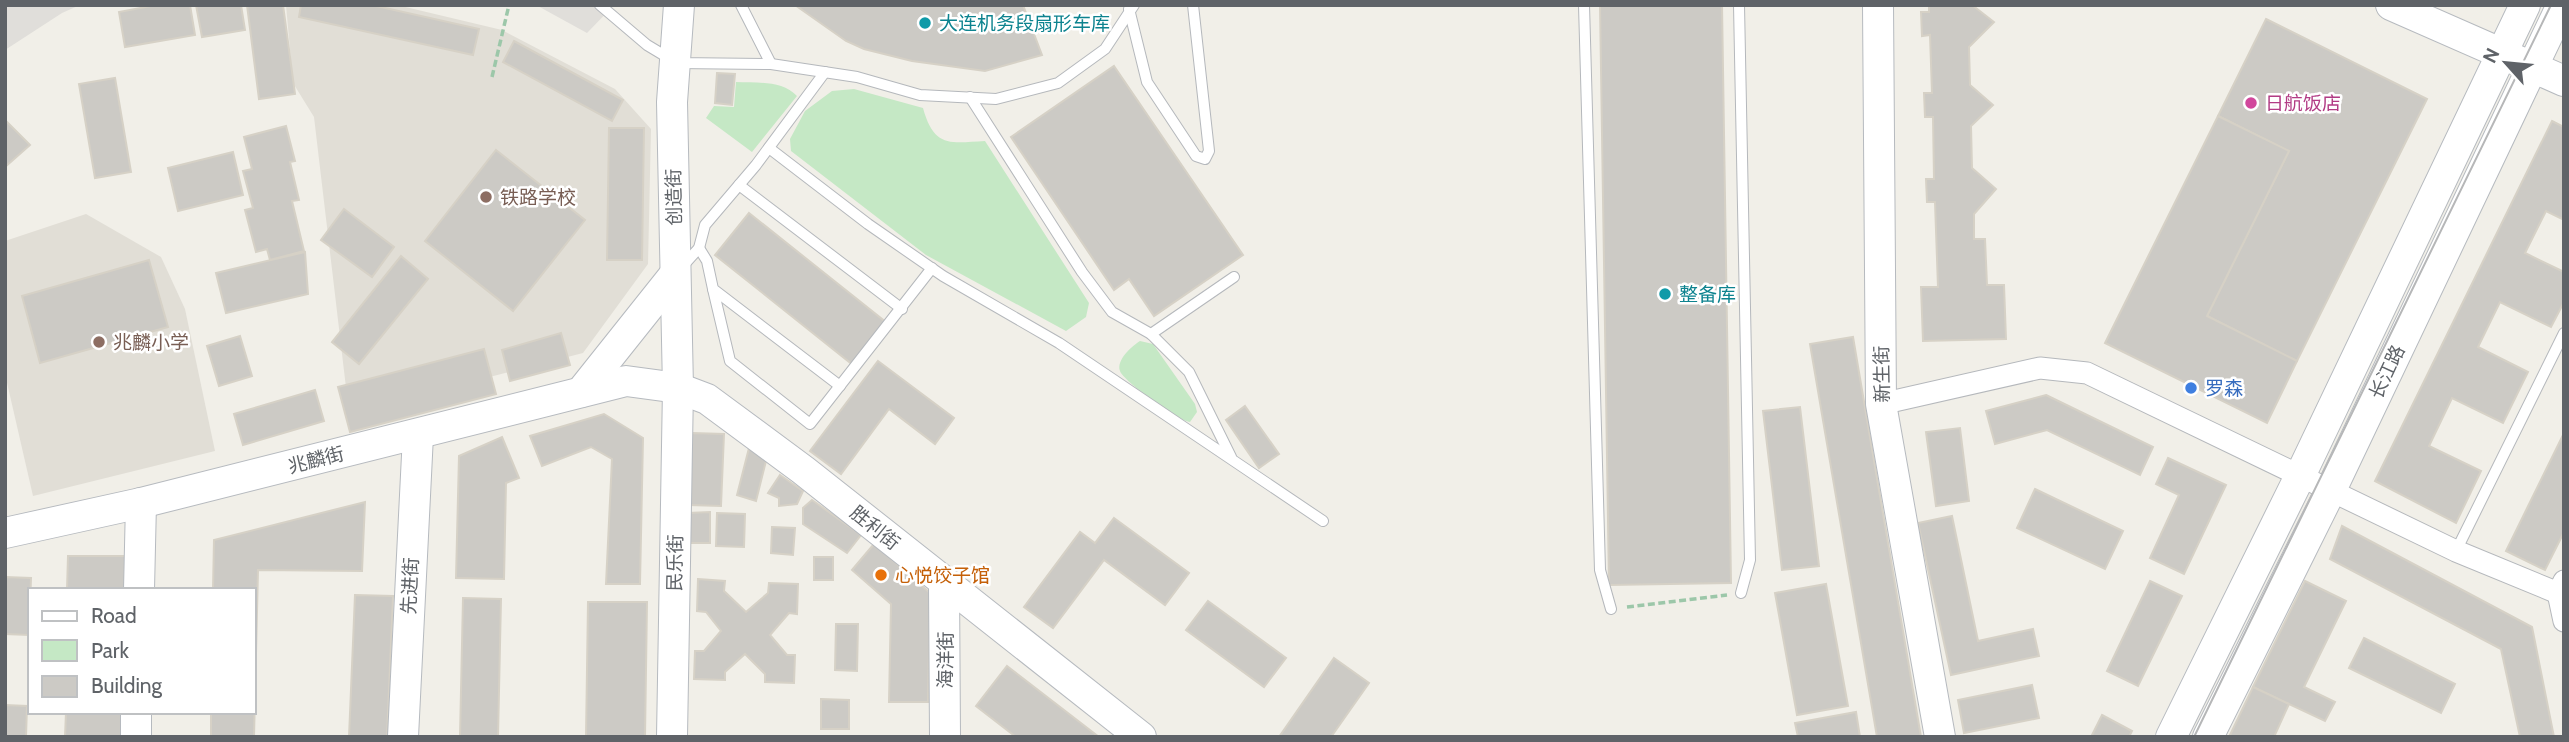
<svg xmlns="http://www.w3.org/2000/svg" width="2569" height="742" viewBox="0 0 2569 742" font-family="Cabin,'Noto Sans SC',sans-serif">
	<rect width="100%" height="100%" fill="#f1efe8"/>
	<g fill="#e0deda">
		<path d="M 5,5 L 80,5 L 62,13 L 5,50 Z"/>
		<path d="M 536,5 L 614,5 L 587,33 Z"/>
	</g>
	<g fill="#e1ded6">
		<path d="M 286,5 L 397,5 L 502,30 L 615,89 L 651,129 L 648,264 L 583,353 L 349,413 L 314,117 L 293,83 Z"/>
		<path d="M 86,214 L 161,257 L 185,309 L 215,451 L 33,496 L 5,374 L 5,241 Z"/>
	</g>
	<g fill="#c5e8c5">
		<path d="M 736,82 C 757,83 782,80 797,96 L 752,152 L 706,118 L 714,106 L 734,107 Z"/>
		<path d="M 854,89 L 923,108 C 934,148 950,143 985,141 L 1089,303 L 1086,317 L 1066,331 L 926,255 L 791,151 L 790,139 L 805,111 L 832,91 Z"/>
		<path d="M 1140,341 L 1153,344 L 1195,404 L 1197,412 L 1190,422 C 1179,421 1123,381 1120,371 C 1116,360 1132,346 1140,341 Z"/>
	</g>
	<g fill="#cccac5" stroke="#d6d1c6" stroke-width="2">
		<path d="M 156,5 L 190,5 L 195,35 L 125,47 L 119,12 Z"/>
		<path d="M 196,5 L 241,5 L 245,30 L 202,37 Z"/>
		<path d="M 247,5 L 283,5 L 295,94 L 259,99 Z"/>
		<path d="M 301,5 L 372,5 L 479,29 L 473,55 L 299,17 Z"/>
		<path d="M 795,5 L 1023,5 L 1042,55 L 985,71 L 912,61 L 864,49 L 846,41 Z"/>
		<path d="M 1600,5 L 1722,5 L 1731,583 L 1609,585 Z"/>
		<path d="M 1929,5 L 1972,5 L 1994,22 L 1969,47 L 1970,85 L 1993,105 L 1971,126 L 1972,168 L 1996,189 L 1974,214 L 1974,239 L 1985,239 L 1987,285 L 2004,285 L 2006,339 L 1923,341 L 1921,287 L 1938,287 L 1935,202 L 1927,202 L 1926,179 L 1934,179 L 1933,117 L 1925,117 L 1924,93 L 1932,93 L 1930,35 L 1922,36 L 1921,12 L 1929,12 Z"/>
		<path d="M 2266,19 L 2427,99 L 2297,361 L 2207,316 L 2289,151 L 2218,116 Z"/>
		<path d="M 514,41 L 623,100 L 612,121 L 503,62 Z"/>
		<path d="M 1114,66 L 1243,255 L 1154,316 L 1129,279 L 1114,290 L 1011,137 Z"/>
		<path d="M 717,73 L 735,74 L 732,105 L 715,103 Z"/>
		<path d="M 115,78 L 131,172 L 95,178 L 79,84 Z"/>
		<path d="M 2218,116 L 2289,151 L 2207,316 L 2297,361 L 2267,423 L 2105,343 Z"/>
		<path d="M 5,120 L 30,145 L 5,167 Z"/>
		<path d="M 2552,121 L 2564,127 L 2564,220 L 2546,211 L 2525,253 L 2564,272 L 2564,302 L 2551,327 L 2500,302 L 2478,347 L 2528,372 L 2503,423 L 2452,398 L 2429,446 L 2481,471 L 2456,523 L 2375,481 Z"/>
		<path d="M 286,126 L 295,161 L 290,162 L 299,200 L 292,201 L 304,251 L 270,260 L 267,249 L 256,252 L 245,210 L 253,208 L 243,171 L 252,169 L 244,137 Z"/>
		<path d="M 609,128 L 644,128 L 642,260 L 607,260 Z"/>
		<path d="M 496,150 L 585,220 L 513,311 L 425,241 Z"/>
		<path d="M 233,152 L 243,195 L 178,211 L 168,168 Z"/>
		<path d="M 344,209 L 394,247 L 372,277 L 321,240 Z"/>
		<path d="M 749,213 L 887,323 L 853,365 L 715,255 Z"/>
		<path d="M 305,252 L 308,294 L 226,313 L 216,273 Z"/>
		<path d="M 401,256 L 428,279 L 359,364 L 332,342 Z"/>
		<path d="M 149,260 L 168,327 L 40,363 L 22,296 Z"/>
		<path d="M 561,333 L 570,365 L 510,381 L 502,350 Z"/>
		<path d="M 240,336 L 252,376 L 219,386 L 207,346 Z"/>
		<path d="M 1853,337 L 1921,737 L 1877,737 L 1810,344 Z"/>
		<path d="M 484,349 L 496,394 L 350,432 L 338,387 Z"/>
		<path d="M 878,361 L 954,418 L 935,444 L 889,409 L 841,474 L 810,451 Z"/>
		<path d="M 315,390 L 324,421 L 243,445 L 234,414 Z"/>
		<path d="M 2046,395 L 2153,447 L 2140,475 L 2047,430 L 1995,444 L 1986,411 Z"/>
		<path d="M 1245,406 L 1279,454 L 1259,468 L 1226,420 Z"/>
		<path d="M 1800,407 L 1819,566 L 1782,570 L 1763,411 Z"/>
		<path d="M 604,414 L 643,438 L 640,584 L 606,584 L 612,459 L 591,447 L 542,466 L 530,436 Z"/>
		<path d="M 1960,428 L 1969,501 L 1936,506 L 1926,432 Z"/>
		<path d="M 692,433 L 724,434 L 721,506 L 689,505 Z"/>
		<path d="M 2564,433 L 2564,532 L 2545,570 L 2506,551 Z"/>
		<path d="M 502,437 L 519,478 L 506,483 L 504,579 L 456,578 L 459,456 Z"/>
		<path d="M 749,448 L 768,453 L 756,501 L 737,495 Z"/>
		<path d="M 2168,458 L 2226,485 L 2184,574 L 2150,558 L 2179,495 L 2156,484 Z"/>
		<path d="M 780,475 L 803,491 L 797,504 L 779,506 L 779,498 L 768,493 Z"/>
		<path d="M 2035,489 L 2123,531 L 2105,569 L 2017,528 Z"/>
		<path d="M 812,500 L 861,535 L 847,553 L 803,524 L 803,508 Z"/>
		<path d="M 365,502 L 362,571 L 258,570 L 254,737 L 211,737 L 211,712 L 254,712 L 254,590 L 213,590 L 214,540 Z"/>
		<path d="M 710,512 L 710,543 L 688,543 L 688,513 Z"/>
		<path d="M 717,513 L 745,514 L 744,547 L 716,546 Z"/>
		<path d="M 1952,516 L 1978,641 L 2033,629 L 2039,656 L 1951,675 L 1918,523 Z"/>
		<path d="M 1114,518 L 1189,573 L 1165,605 L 1104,560 L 1053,628 L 1024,607 L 1080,532 L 1095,543 Z"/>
		<path d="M 2342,526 L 2532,627 L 2554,737 L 2520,737 L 2501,649 L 2330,559 Z"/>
		<path d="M 772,527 L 795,528 L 793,555 L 771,553 Z"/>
		<path d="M 874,544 L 930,593 L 928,702 L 889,702 L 891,604 L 852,570 Z"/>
		<path d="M 68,556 L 125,556 L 124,590 L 67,590 Z"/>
		<rect x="814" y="557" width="19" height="23"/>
		<path d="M 5,577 L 31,578 L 29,635 L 5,634 Z"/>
		<path d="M 698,579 L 725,581 L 724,591 L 746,612 L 768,593 L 769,583 L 798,584 L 797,614 L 789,613 L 770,635 L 787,655 L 795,655 L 794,683 L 765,682 L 765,674 L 745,654 L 725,672 L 725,680 L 694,679 L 695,651 L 704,651 L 721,631 L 706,612 L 697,611 Z"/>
		<path d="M 2150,581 L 2182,596 L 2138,686 L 2107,671 Z"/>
		<path d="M 2305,581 L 2346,601 L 2304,687 L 2335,702 L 2325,721 L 2253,687 Z"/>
		<path d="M 1826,584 L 1848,706 L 1797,715 L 1775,593 Z"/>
		<path d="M 355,595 L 393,596 L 387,737 L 349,737 Z"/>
		<path d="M 463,598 L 501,599 L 498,737 L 460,737 Z"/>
		<path d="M 1208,601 L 1286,658 L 1264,687 L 1186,630 Z"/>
		<path d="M 588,602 L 647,602 L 645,737 L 586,737 Z"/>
		<path d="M 836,624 L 858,624 L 857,671 L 835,670 Z"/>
		<path d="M 2364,638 L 2455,684 L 2441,713 L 2349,668 Z"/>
		<path d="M 1334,658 L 1369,683 L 1331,737 L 1279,737 Z"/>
		<path d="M 1007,666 L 1099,737 L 1016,737 L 976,706 Z"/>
		<path d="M 2032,685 L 2039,718 L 1964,733 L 1958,700 Z"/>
		<path d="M 2253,687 L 2289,704 L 2274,737 L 2229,737 Z"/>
		<path d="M 821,699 L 849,700 L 849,729 L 821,729 Z"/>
		<path d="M 5,705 L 27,706 L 26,737 L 5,737 Z"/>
		<path d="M 66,712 L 123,712 L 123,737 L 65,737 Z"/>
		<path d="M 1856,712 L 1860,737 L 1798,737 L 1795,723 Z"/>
		<path d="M 2102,715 L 2132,731 L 2129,737 L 2091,737 Z"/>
	</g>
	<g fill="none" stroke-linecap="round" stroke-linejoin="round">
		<g stroke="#b5b8bc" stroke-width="12">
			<g id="lane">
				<path d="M 600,5 L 647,45 L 677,63 L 771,64 L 857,77 L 920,95 L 996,99 L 1058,83 L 1105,49 L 1134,5"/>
				<path d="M 741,5 L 771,64"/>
				<path d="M 1584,5 L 1600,570 L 1611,609"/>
				<path d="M 1739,5 L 1750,560 L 1741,593"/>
				<path d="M 1129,9 L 1147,82 L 1196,156 L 1205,159 L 1209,151 L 1193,5"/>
				<path d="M 970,97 L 1082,272 L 1112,312 L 1151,334 L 1189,372 L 1231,457"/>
				<path d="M 769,148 L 868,224 L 943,276 L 1059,343 L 1323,521"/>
				<path d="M 739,185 L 902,309"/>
				<path d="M 699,248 L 707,261 L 713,289 L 840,386"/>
				<path d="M 681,268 L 699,248 L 705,225 L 756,165 L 825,72"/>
				<path d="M 713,289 L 730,361 L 810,424 L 932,268"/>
				<path d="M 1151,334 L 1234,277"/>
				<path d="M 2456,551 L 2564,333"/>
			</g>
		</g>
		<g stroke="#b5b8bc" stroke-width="23">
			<g id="street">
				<path d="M 1881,404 L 2040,368 L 2087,373 L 2456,551 L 2558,593"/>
				<path d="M 2564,581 L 2558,593 L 2564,621"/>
			</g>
		</g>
		<g stroke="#b6babf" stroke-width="32">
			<g id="secondary">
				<path d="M 1878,5 L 1881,404 L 1940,737"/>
				<path d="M 2391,5 L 2564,81"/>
				<path d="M 581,392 L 675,274"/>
				<path d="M 5,533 L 141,503 L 626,381 L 678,388 L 707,399 L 803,470 L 1141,737"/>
				<path d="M 944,584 L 945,737"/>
				<path d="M 139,590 L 141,503"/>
				<path d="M 136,737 L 136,712"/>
				<path d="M 403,737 L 418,435"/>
				<path d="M 672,737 L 678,388 L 672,102 L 679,5"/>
				<path d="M 2171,737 L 2300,476 L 2525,5"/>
				<path d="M 2208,737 L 2331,490 L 2562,5"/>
			</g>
		</g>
		<g stroke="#9cc7a9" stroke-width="3.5" stroke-dasharray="7 3.5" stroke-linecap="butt">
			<path d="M 492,77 L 509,5"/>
			<path d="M 1627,607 L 1727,595"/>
		</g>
		<use href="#lane" stroke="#fff" stroke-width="10"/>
		<use href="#street" stroke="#fff" stroke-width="21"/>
		<use href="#secondary" stroke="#fff" stroke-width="30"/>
		<path stroke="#b6b7b8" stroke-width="2" d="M 2194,737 L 2551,5"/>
	</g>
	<g fill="#0f9aa8" stroke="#fff" stroke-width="2.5">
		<circle cx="925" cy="23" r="7"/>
		<circle cx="1665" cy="294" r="7"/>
	</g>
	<circle fill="#d1479c" stroke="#fff" stroke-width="2.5" cx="2251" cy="103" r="7"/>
	<g fill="#8d6e63" stroke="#fff" stroke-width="2.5">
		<circle cx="486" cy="197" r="7"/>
		<circle cx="99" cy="342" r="7"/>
	</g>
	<circle fill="#3f7fe0" stroke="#fff" stroke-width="2.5" cx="2191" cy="388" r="7"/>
	<circle fill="#e8710a" stroke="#fff" stroke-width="2.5" cx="881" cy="575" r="7"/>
	<g text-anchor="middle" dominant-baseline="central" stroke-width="5" stroke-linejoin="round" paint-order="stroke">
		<g font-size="19" fill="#0d838f" stroke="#fff" text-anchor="start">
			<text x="939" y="23">大连机务段扇形车库</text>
			<text x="1679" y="294">整备库</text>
		</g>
		<g font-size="19" fill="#b23c85" stroke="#fff" text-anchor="start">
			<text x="2265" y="103">日航饭店</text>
		</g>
		<g font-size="19" fill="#785e54" stroke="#fff" text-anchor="start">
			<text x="500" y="197">铁路学校</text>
			<text x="113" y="342">兆麟小学</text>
		</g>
		<g font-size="19" fill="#5f6368" stroke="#fff">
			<text transform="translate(674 197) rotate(-91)">创造街</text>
			<text transform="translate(2387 372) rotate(-65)">长江路</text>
			<text transform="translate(1882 374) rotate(-91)">新生街</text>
			<text transform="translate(316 460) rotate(-14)">兆麟街</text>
			<text transform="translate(875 528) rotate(39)">胜利街</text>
			<text transform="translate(675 563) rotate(-89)">民乐街</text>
			<text transform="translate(410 586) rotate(-87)">先进街</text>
			<text transform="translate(945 660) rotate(-90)">海洋街</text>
		</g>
		<g font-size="19" fill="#366cbe" stroke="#fff" text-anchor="start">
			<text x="2205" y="388">罗森</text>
		</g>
		<g font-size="19" fill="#c56008" stroke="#fff" text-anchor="start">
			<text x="895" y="575">心悦饺子馆</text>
		</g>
	</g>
	<rect width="2569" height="742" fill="none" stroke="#5f6368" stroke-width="14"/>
	<rect x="28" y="588" width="228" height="126" fill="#ffffff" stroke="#bfc1c3" stroke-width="2"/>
	<rect x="42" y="611" width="35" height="10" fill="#ffffff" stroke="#bfc1c3" stroke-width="2"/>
	<text x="91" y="623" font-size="21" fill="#5f6368">Road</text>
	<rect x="42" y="640" width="35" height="21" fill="#c5e8c5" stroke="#bfc1c3" stroke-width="2"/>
	<text x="91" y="658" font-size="21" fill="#5f6368">Park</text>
	<rect x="42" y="676" width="35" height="21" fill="#cccac5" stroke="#bfc1c3" stroke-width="2"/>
	<text x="91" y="693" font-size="21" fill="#5f6368">Building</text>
	<g transform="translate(2506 63) rotate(297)" stroke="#ffffff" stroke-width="5" paint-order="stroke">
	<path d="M0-5L12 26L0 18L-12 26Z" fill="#5f6368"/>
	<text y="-10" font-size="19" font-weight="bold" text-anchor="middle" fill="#5f6368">N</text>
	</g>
</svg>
